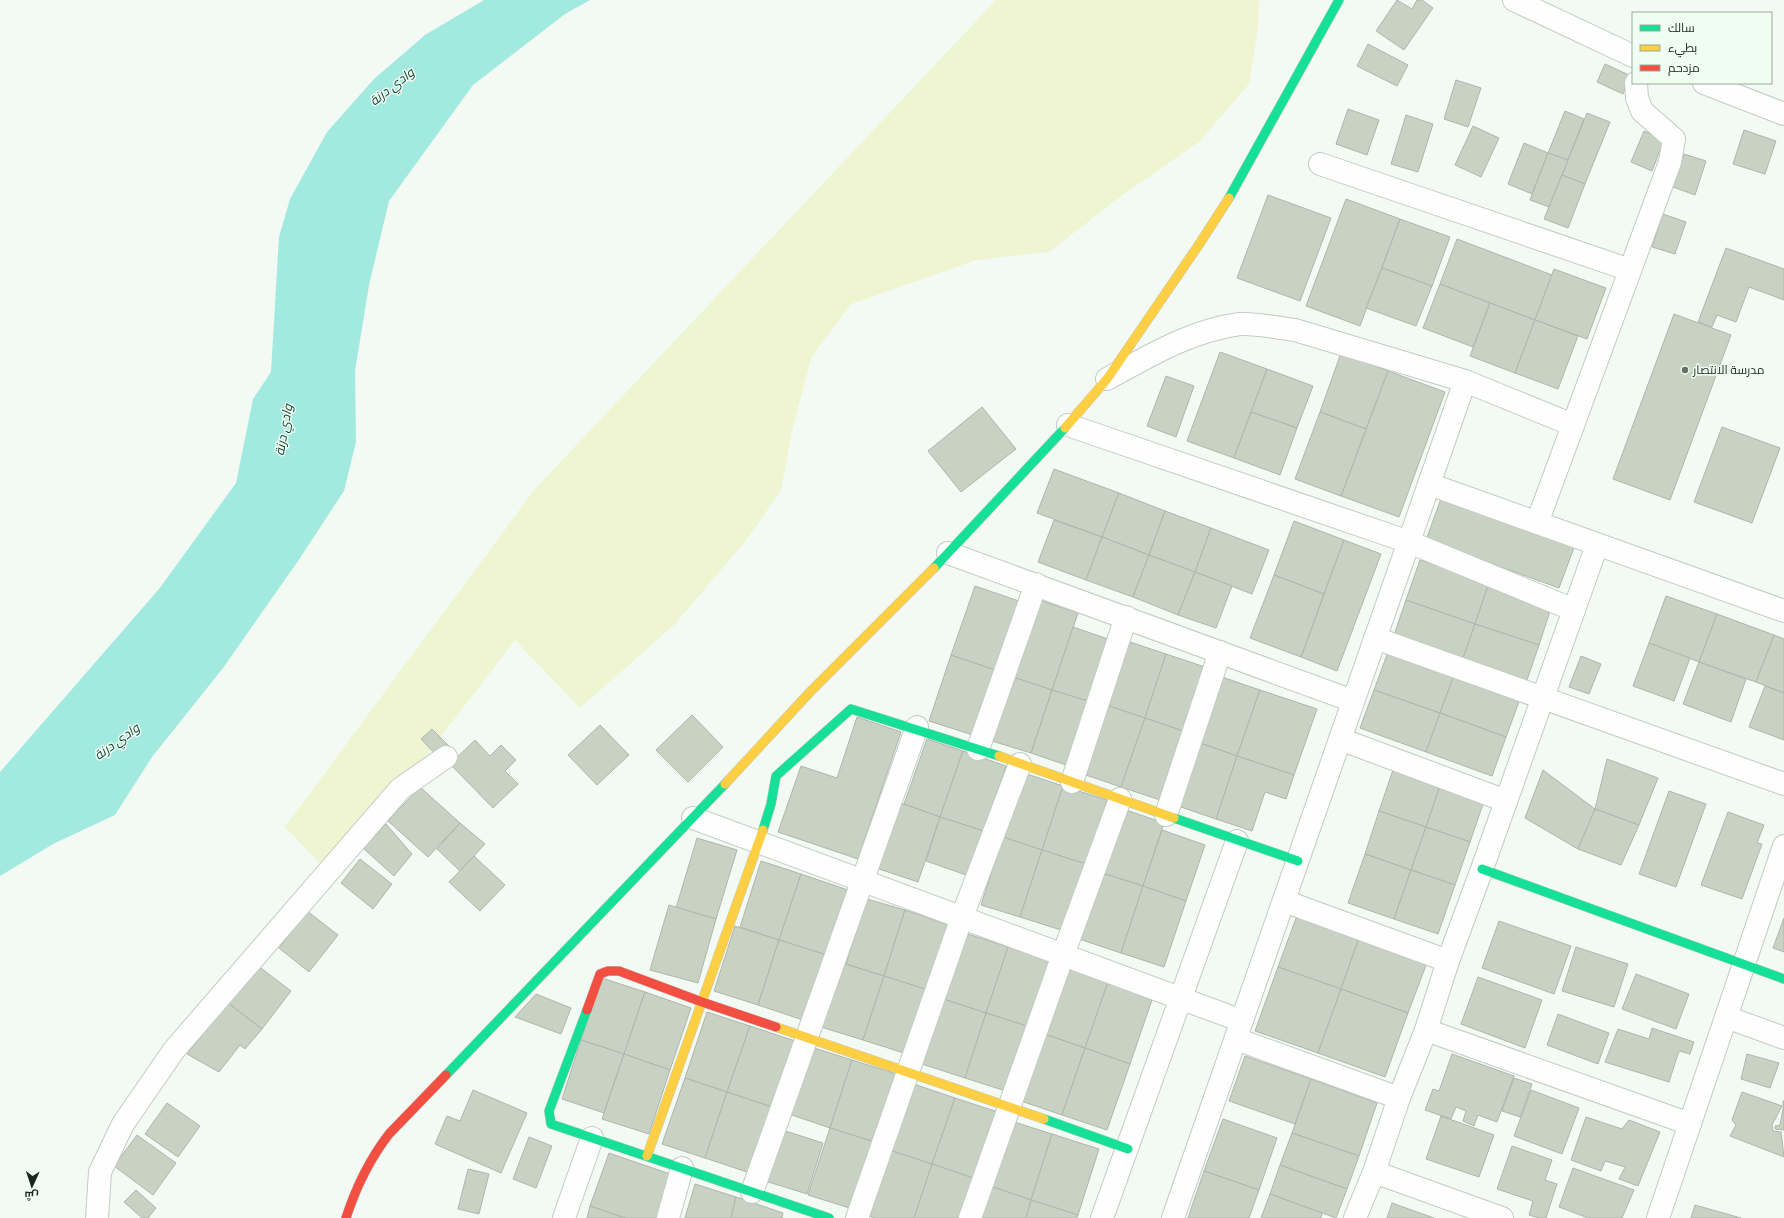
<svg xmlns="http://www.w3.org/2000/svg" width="1784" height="1218" viewBox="0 0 1784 1218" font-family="Signika,Cairo,sans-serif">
	<rect width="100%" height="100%" fill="#f2faf3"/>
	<path fill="#eef5d0" d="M 996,0 L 1259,0 L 1258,28 L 1249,84 L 1199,142 L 1121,196 L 1049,252 L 976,260 L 851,304 L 811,358 L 792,431 L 781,490 L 747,539 L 675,624 L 580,708 L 515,640 L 333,877 L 285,827 L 535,489 Z"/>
	<path fill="#a2eadf" d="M 484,0 L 590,0 L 565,14 L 473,85 L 389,201 L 369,285 L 355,371 L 356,442 L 344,491 L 298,561 L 223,668 L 152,757 L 115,815 L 53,844 L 0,876 L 0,772 L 159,589 L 236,483 L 253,399 L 271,372 L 279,237 L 290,199 L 327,132 L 374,79 L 425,35 Z"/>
	<g fill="#c8d2c2" stroke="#aeb5ac">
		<path d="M 1397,0 L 1412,9 L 1417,0 L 1422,0 L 1433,8 L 1404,50 L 1376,31 Z"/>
		<path d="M 1368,44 L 1408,65 L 1397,86 L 1357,66 Z"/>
		<path d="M 1605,64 L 1631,76 L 1623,94 L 1597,82 Z"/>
		<path d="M 1456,80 L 1481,88 L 1468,127 L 1444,119 Z"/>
		<path d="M 1348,109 L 1379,120 L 1367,155 L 1336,144 Z"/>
		<path d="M 1565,111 L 1584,119 L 1568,160 L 1548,153 Z"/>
		<path d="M 1587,113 L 1610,122 L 1585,184 L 1562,175 Z"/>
		<path d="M 1406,115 L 1433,124 L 1418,172 L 1391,164 Z"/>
		<path d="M 1473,126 L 1499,138 L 1481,177 L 1455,165 Z"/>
		<path d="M 1744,130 L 1776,141 L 1765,174 L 1733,164 Z"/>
		<path d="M 1644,131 L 1664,140 L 1652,171 L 1631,162 Z"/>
		<path d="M 1524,143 L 1548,153 L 1532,194 L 1508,184 Z"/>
		<path d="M 1548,153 L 1568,160 L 1549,207 L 1530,200 Z"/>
		<path d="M 1684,154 L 1706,161 L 1695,195 L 1673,187 Z"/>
		<path d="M 1562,175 L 1585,184 L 1568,228 L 1544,219 Z"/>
		<path d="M 1268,195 L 1331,218 L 1300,301 L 1237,278 Z"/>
		<path d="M 1346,199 L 1400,219 L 1360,326 L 1306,306 Z"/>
		<path d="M 1663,214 L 1686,222 L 1675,254 L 1652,247 Z"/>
		<path d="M 1400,219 L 1450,237 L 1432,286 L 1382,268 Z"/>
		<path d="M 1457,239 L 1552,275 L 1535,320 L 1440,284 Z"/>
		<path d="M 1726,248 L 1784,269 L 1784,300 L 1749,287 L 1736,322 L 1717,315 L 1712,327 L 1698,322 Z"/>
		<path d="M 1382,268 L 1432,286 L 1416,326 L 1366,308 Z"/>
		<path d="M 1554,269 L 1606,288 L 1587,339 L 1535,320 Z"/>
		<path d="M 1440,284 L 1490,303 L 1473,347 L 1423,328 Z"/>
		<path d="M 1490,303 L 1535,320 L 1515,373 L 1470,356 Z"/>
		<path d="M 1674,314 L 1731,335 L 1670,500 L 1613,479 Z"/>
		<path d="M 1535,320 L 1578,336 L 1558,389 L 1515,373 Z"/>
		<path d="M 1220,352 L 1267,369 L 1234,458 L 1187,441 Z"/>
		<path d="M 1341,353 L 1388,371 L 1366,429 L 1320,412 Z"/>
		<path d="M 1267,369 L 1313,386 L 1297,428 L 1251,412 Z"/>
		<path d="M 1388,371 L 1445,392 L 1399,517 L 1341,496 Z"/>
		<path d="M 1166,376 L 1194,386 L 1176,437 L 1147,426 Z"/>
		<path d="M 982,407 L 1016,449 L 961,492 L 928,451 Z"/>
		<path d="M 1251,412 L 1297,428 L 1280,475 L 1234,458 Z"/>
		<path d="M 1320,412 L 1366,429 L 1341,496 L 1295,479 Z"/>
		<path d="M 1722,427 L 1780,448 L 1752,523 L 1694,502 Z"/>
		<path d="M 1054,469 L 1119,493 L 1102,537 L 1037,513 Z"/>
		<path d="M 1119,493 L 1165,511 L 1149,555 L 1102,537 Z"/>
		<path d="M 1442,496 L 1575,545 L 1559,588 L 1426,540 Z"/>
		<path d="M 1165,511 L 1211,528 L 1195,572 L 1149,555 Z"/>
		<path d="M 1054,520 L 1102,537 L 1086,580 L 1038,562 Z"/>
		<path d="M 1294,521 L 1344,540 L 1324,594 L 1274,575 Z"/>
		<path d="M 1211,528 L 1269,550 L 1252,594 L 1195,572 Z"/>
		<path d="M 1102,537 L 1149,555 L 1133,597 L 1086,580 Z"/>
		<path d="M 1344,540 L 1381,554 L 1337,671 L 1301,657 Z"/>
		<path d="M 1149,555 L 1195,572 L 1178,615 L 1133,597 Z"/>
		<path d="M 1420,560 L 1489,583 L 1475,624 L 1406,600 Z"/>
		<path d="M 1195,572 L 1232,586 L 1216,628 L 1178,615 Z"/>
		<path d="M 1274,575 L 1324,594 L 1301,657 L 1250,638 Z"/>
		<path d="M 1489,583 L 1552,605 L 1539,645 L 1475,624 Z"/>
		<path d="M 975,586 L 1019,601 L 995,670 L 951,655 Z"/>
		<path d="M 1666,596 L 1717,614 L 1699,662 L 1649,643 Z"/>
		<path d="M 1039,600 L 1078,613 L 1052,690 L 1013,677 Z"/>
		<path d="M 1406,600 L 1475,624 L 1462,661 L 1393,638 Z"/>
		<path d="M 1717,614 L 1774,635 L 1756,682 L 1699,662 Z"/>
		<path d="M 1475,624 L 1539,645 L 1526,683 L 1462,661 Z"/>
		<path d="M 1073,627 L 1111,640 L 1091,702 L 1052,690 Z"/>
		<path d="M 1774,635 L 1784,639 L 1784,693 L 1756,682 Z"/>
		<path d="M 1127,641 L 1166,654 L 1145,718 L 1106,705 Z"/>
		<path d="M 1649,643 L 1690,658 L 1674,701 L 1633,686 Z"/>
		<path d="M 1388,652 L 1454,675 L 1440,713 L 1374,690 Z"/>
		<path d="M 1166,654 L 1208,668 L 1186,732 L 1145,718 Z"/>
		<path d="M 951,655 L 995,670 L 973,735 L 929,721 Z"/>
		<path d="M 1581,656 L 1601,664 L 1589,694 L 1569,687 Z"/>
		<path d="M 1699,662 L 1746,679 L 1731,722 L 1683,704 Z"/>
		<path d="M 1454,675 L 1520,699 L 1506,737 L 1440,713 Z"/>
		<path d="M 1013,677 L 1052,690 L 1031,753 L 992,741 Z"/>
		<path d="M 1222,677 L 1260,690 L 1237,756 L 1200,743 Z"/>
		<path d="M 1765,686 L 1784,693 L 1784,740 L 1749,727 Z"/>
		<path d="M 1052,690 L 1091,702 L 1069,766 L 1031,753 Z"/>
		<path d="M 1260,690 L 1317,709 L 1294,775 L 1237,756 Z"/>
		<path d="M 1374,690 L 1440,713 L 1426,752 L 1360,728 Z"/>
		<path d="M 1106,705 L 1145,718 L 1121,787 L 1083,774 Z"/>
		<path d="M 1440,713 L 1506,737 L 1492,776 L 1426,752 Z"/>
		<path d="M 692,715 L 723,747 L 688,782 L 656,750 Z"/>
		<path d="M 857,717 L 901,732 L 858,859 L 778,832 L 801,766 L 837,778 Z"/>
		<path d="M 1145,718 L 1186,732 L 1163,801 L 1121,787 Z"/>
		<path d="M 600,725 L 629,755 L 597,785 L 568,755 Z"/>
		<path d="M 432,729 L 450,747 L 439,758 L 421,739 Z"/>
		<path d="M 927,739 L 963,751 L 940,817 L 904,804 Z"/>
		<path d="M 475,740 L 490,756 L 501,745 L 516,760 L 505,771 L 518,784 L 493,808 L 450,764 Z"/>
		<path d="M 1200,743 L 1237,756 L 1216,819 L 1178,806 Z"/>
		<path d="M 963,751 L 1006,766 L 984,831 L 940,817 Z"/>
		<path d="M 1237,756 L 1294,775 L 1286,799 L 1265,792 L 1252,831 L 1216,819 Z"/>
		<path d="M 1607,759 L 1658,778 L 1639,825 L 1595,809 Z"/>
		<path d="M 1393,770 L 1440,786 L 1426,827 L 1379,811 Z"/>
		<path d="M 1543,770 L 1595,809 L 1578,849 L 1525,818 Z"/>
		<path d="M 1024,773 L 1063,786 L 1042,850 L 1003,837 Z"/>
		<path d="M 1063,786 L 1107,800 L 1086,864 L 1042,850 Z"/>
		<path d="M 1440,786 L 1484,801 L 1470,842 L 1426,827 Z"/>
		<path d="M 420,787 L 460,823 L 428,857 L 388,821 Z"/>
		<path d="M 1669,791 L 1706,804 L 1676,887 L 1639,874 Z"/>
		<path d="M 898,802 L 940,817 L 918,882 L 876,868 Z"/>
		<path d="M 1123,809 L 1164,823 L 1143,886 L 1102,873 Z"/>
		<path d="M 1595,809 L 1639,825 L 1621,865 L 1578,849 Z"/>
		<path d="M 1379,811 L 1426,827 L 1411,870 L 1365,854 Z"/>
		<path d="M 1728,812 L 1764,825 L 1757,843 L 1762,844 L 1742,899 L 1701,885 Z"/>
		<path d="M 940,817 L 984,831 L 969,876 L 926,861 Z"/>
		<path d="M 460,823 L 485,844 L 460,871 L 437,849 Z"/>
		<path d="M 386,824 L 412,854 L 394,876 L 363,848 Z"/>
		<path d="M 1426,827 L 1470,842 L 1455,885 L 1411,870 Z"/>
		<path d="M 1162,830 L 1205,845 L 1186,901 L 1143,886 Z"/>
		<path d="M 1003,837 L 1042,850 L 1020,917 L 981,905 Z"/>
		<path d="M 697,838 L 737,850 L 716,919 L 676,908 Z"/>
		<path d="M 1042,850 L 1086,864 L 1064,931 L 1020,917 Z"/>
		<path d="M 1365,854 L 1411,870 L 1394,919 L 1348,903 Z"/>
		<path d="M 474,856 L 505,885 L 480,911 L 449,882 Z"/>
		<path d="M 360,859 L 392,884 L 373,909 L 341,883 Z"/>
		<path d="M 761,861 L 801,874 L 779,940 L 740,927 Z"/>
		<path d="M 1411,870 L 1455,885 L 1438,934 L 1394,919 Z"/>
		<path d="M 1102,873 L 1143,886 L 1121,953 L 1079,939 Z"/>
		<path d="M 801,874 L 848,890 L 827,955 L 779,940 Z"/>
		<path d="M 1143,886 L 1186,901 L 1164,967 L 1121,953 Z"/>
		<path d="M 867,899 L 905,910 L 884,976 L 846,964 Z"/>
		<path d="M 669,905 L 716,919 L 698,983 L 650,970 Z"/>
		<path d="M 905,910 L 949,925 L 928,990 L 884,976 Z"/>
		<path d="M 307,911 L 338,935 L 309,972 L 279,948 Z"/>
		<path d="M 1298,913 L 1360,935 L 1341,989 L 1278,967 Z"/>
		<path d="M 1784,918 L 1784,952 L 1773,948 Z"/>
		<path d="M 1499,921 L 1571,946 L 1554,994 L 1482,968 Z"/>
		<path d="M 735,926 L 779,940 L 758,1005 L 714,991 Z"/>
		<path d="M 965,933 L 1008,947 L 986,1013 L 943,999 Z"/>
		<path d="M 1360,935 L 1428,960 L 1408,1013 L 1341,989 Z"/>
		<path d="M 779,940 L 827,955 L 806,1021 L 758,1005 Z"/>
		<path d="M 1008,947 L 1051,961 L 1030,1027 L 986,1013 Z"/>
		<path d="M 1576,947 L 1628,964 L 1614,1007 L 1562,991 Z"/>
		<path d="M 842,963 L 884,976 L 863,1040 L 821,1027 Z"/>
		<path d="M 257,965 L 291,991 L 262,1029 L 228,1003 Z"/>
		<path d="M 1278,967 L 1341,989 L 1318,1053 L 1255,1031 Z"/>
		<path d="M 1067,968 L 1108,982 L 1085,1048 L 1044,1034 Z"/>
		<path d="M 1636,974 L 1689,994 L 1676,1029 L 1622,1009 Z"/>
		<path d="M 884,976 L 928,990 L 907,1054 L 863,1040 Z"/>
		<path d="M 1478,977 L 1542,1000 L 1525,1048 L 1461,1024 Z"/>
		<path d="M 602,978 L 645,992 L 624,1054 L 581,1040 Z"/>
		<path d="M 1108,982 L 1153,997 L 1130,1064 L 1085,1048 Z"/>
		<path d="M 1341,989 L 1408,1013 L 1385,1077 L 1318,1053 Z"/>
		<path d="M 645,992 L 691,1008 L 670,1070 L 624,1054 Z"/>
		<path d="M 536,994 L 571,1008 L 561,1034 L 515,1017 Z"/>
		<path d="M 943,999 L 986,1013 L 965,1078 L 922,1064 Z"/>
		<path d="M 228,1003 L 262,1029 L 245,1049 L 240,1045 L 219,1072 L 187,1054 Z"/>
		<path d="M 707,1012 L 750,1026 L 727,1092 L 685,1078 Z"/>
		<path d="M 986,1013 L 1030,1027 L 1009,1092 L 965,1078 Z"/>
		<path d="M 1558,1014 L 1609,1033 L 1598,1064 L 1547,1045 Z"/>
		<path d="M 750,1026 L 795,1041 L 772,1107 L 727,1092 Z"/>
		<path d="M 1652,1028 L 1694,1042 L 1690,1054 L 1679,1051 L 1669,1082 L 1605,1062 L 1618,1029 L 1649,1039 Z"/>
		<path d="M 1044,1034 L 1085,1048 L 1062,1115 L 1021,1101 Z"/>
		<path d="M 581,1040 L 624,1054 L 604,1113 L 562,1099 Z"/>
		<path d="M 808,1046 L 852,1060 L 830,1128 L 786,1113 Z"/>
		<path d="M 1085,1048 L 1130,1064 L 1107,1130 L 1062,1115 Z"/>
		<path d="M 624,1054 L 670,1070 L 649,1134 L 602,1119 Z"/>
		<path d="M 1452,1054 L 1514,1076 L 1497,1122 L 1478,1115 L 1474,1126 L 1463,1121 L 1466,1111 L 1456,1107 L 1451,1119 L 1425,1110 L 1433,1089 L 1439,1091 Z"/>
		<path d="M 1747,1054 L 1779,1063 L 1770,1088 L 1741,1079 Z"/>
		<path d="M 1245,1056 L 1311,1079 L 1295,1124 L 1229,1101 Z"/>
		<path d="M 852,1060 L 900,1075 L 878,1143 L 830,1128 Z"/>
		<path d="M 685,1078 L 727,1092 L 705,1158 L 662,1144 Z"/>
		<path d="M 1514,1078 L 1532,1084 L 1520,1117 L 1502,1111 Z"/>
		<path d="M 1311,1079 L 1377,1103 L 1359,1156 L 1292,1133 Z"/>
		<path d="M 914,1084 L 955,1098 L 932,1164 L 892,1151 Z"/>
		<path d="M 473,1090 L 527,1113 L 501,1173 L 435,1144 L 447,1116 L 460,1121 Z"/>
		<path d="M 1531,1090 L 1579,1108 L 1562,1154 L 1514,1136 Z"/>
		<path d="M 727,1092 L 772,1107 L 750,1173 L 705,1158 Z"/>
		<path d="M 1742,1092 L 1782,1106 L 1772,1125 L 1773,1131 L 1781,1132 L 1784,1157 L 1730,1136 L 1736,1125 L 1732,1120 Z"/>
		<path d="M 955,1098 L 998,1112 L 976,1179 L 932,1164 Z"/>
		<path d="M 1783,1101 L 1784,1101 L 1784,1130 L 1775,1129 L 1775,1126 L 1780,1125 L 1783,1109 Z"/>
		<path d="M 167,1103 L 200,1126 L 178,1157 L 145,1134 Z"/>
		<path d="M 1441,1116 L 1494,1135 L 1479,1177 L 1426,1159 Z"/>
		<path d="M 1586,1117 L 1622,1129 L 1629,1120 L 1660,1132 L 1638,1186 L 1619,1179 L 1625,1167 L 1605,1161 L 1601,1171 L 1571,1160 Z"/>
		<path d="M 1223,1119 L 1277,1138 L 1259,1190 L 1204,1171 Z"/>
		<path d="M 1011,1121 L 1052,1134 L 1031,1200 L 990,1186 Z"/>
		<path d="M 830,1128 L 878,1143 L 856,1210 L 808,1195 Z"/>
		<path d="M 779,1129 L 823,1143 L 807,1194 L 762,1180 Z"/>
		<path d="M 1292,1133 L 1359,1156 L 1347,1189 L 1280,1165 Z"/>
		<path d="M 1052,1134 L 1099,1149 L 1078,1215 L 1031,1200 Z"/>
		<path d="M 137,1135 L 176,1163 L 153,1195 L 114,1166 Z"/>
		<path d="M 529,1137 L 552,1146 L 536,1188 L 513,1179 Z"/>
		<path d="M 1512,1146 L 1552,1160 L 1545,1180 L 1557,1184 L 1546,1218 L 1539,1218 L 1529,1215 L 1533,1201 L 1497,1189 Z"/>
		<path d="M 892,1151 L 932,1164 L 914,1218 L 875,1218 L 870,1216 Z"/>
		<path d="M 609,1153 L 673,1175 L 658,1218 L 625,1218 L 590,1206 Z"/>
		<path d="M 932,1164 L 976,1179 L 963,1218 L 914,1218 Z"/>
		<path d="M 1280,1165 L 1347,1189 L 1336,1218 L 1270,1194 Z"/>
		<path d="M 1573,1168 L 1634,1190 L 1622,1218 L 1588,1218 L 1559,1207 Z"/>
		<path d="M 468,1169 L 489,1174 L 479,1214 L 458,1209 Z"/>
		<path d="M 1204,1171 L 1259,1190 L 1249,1218 L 1188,1218 Z"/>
		<path d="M 695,1184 L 736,1197 L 731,1218 L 685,1218 Z"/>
		<path d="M 990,1186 L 1031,1200 L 1026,1218 L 980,1218 Z"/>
		<path d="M 136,1190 L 156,1208 L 148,1218 L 142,1218 L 124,1202 Z"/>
		<path d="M 1270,1194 L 1322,1213 L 1321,1218 L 1261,1218 Z"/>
		<path d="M 736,1197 L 783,1213 L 782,1218 L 731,1218 Z"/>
		<path d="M 1031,1200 L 1078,1215 L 1077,1218 L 1026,1218 Z"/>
		<path d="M 1392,1203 L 1434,1218 L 1387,1218 Z"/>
		<path d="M 1695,1205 L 1741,1218 L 1691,1218 Z"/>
		<path d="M 590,1206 L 625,1218 L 587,1218 Z"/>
	</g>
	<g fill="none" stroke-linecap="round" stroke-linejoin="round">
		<g stroke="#c2cbc4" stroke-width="24">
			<g id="street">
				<path d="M 1514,0 L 1633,56"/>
				<path d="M 1704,83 L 1784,114"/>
				<path d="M 1320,164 L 1630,270"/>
				<path d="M 1107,379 C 1149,356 1192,330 1240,324 C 1257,323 1278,328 1295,330 L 1465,381 L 1573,425"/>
				<path d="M 1068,425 L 1409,542 L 1574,610"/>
				<path d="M 1429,484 L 1784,611"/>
				<path d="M 1537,523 L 1670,162 L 1674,139 L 1642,111 L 1637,98 L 1636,83"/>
				<path d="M 948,553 L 1353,701"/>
				<path d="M 1375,638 L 1784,784"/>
				<path d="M 1340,739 L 1506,801"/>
				<path d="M 978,749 L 1036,584"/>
				<path d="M 1072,782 L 1126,617"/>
				<path d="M 1166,815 L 1220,652"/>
				<path d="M 693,818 L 1242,1021"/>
				<path d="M 1284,901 L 1448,961"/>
				<path d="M 1726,1017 L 1784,1038"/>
				<path d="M 1426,1030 L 1690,1124"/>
				<path d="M 1236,1039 L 1399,1098"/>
				<path d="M 1374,1172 L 1502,1218"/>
				<path d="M 752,1192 L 917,727"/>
				<path d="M 97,1218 L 100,1172 L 123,1124 L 174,1050 L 400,789 L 446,757"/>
				<path d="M 564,1218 L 592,1138"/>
				<path d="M 668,1218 L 682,1168"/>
				<path d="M 857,1218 L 962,917 L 1020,764"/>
				<path d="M 970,1218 L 1063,955 L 1120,799"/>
				<path d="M 1102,1218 L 1237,841"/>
				<path d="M 1173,1218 L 1465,381"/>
				<path d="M 1355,1218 L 1374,1172 L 1399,1098 L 1426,1030 L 1448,961 L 1482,869 L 1597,545"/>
				<path d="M 1658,1218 L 1784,846"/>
			</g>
		</g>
		<g stroke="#c2cbc4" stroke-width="10">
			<g id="fast">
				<path d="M 1229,198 L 1339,0"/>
				<path d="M 934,568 L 1065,428"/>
				<path d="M 1174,818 L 1298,861"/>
				<path d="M 763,830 L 771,804 L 776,776 L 851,709 L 999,756"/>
				<path d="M 1482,869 L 1784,979"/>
				<path d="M 587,1010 L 549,1111 L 551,1124 L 829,1218"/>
				<path d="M 446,1075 L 725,784"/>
				<path d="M 1044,1119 L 1128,1149"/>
			</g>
		</g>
		<g stroke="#c2cbc4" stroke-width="10">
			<g id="slow">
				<path d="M 1065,428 L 1107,379 L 1198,246 L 1229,198"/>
				<path d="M 999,756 L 1174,818"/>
				<path d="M 725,784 L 811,691 L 934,568"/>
				<path d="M 776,1027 L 1044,1119"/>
				<path d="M 647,1156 L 763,830"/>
			</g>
		</g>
		<g stroke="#c2cbc4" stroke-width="10">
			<g id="jam">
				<path d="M 587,1010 L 600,974 L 608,971 L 619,971 L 702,1002 L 776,1027"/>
				<path d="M 346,1218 C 356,1187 369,1160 389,1134 L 446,1075"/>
			</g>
		</g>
		<use href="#street" stroke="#fdfefd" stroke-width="22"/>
		<use href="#fast" stroke="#16e098" stroke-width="9"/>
		<use href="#slow" stroke="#ffcf43" stroke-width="9"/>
		<use href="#jam" stroke="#f24e42" stroke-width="9"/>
	</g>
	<circle fill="#667067" stroke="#effef0" stroke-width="1.5" cx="1685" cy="370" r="4"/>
	<g text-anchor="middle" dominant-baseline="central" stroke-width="3" stroke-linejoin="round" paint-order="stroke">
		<g font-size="12" fill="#1b251c" stroke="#effef0" text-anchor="start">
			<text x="1693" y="370">مدرسة الانتصار</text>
		</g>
		<g font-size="13" font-style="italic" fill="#12413c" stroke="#effef0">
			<text transform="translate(392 87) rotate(-38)">وادي درنة</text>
			<text transform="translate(284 430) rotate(-80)">وادي درنة</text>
			<text transform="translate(117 742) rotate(-36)">وادي درنة</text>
		</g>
	</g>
	<rect x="1632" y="12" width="140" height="72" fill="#effef0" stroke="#9aa79b"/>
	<rect x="1640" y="25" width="20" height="6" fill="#16e098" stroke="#9aa79b"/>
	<text x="1668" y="32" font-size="12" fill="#1b251c">سالك</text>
	<rect x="1640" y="45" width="20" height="6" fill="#ffcf43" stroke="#9aa79b"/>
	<text x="1668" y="52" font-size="12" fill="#1b251c">بطيء</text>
	<rect x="1640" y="65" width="20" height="6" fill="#f24e42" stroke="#9aa79b"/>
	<text x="1668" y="72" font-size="12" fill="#1b251c">مزدحم</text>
	<g transform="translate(32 1186) rotate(183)" stroke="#effef0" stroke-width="3" paint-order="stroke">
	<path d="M0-3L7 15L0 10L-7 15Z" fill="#1b251c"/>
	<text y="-6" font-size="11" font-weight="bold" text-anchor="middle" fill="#1b251c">ش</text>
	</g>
</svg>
